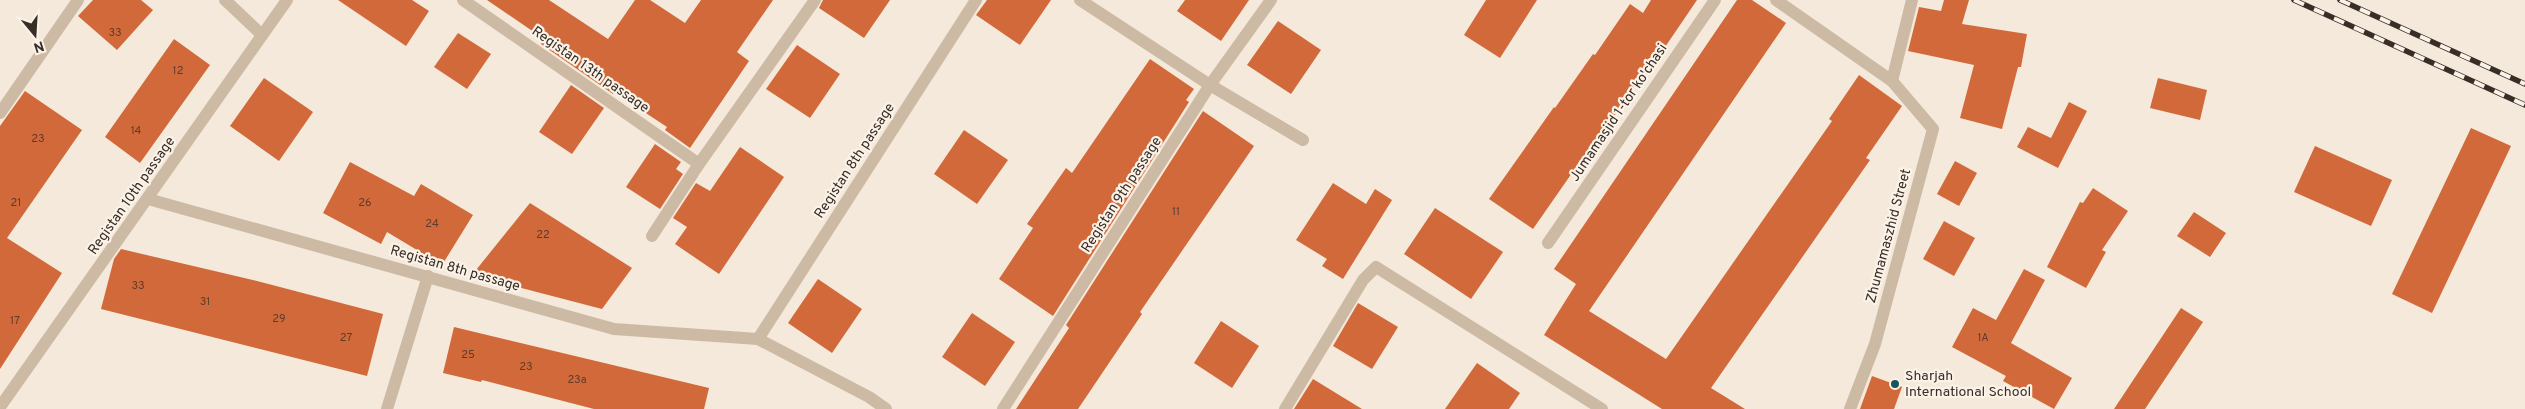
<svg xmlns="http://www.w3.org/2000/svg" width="2525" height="409" viewBox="0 0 2525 409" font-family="Overpass,sans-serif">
	<rect width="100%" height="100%" fill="#f4e9da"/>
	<g fill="#d2693a">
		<path d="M 93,0 L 141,0 L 153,10 L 117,50 L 78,16 Z"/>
		<path d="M 338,0 L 412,0 L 429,11 L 406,46 Z"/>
		<path d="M 487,0 L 549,0 L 608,39 L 635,0 L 650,0 L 685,23 L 701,0 L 773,0 L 737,52 L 749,61 L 690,148 L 665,130 L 667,127 L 614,92 L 613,94 L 541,44 L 544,39 Z"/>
		<path d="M 823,0 L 890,0 L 864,38 L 819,8 Z"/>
		<path d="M 987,0 L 1051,0 L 1020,45 L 976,15 Z"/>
		<path d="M 1185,0 L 1249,0 L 1221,41 L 1177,11 Z"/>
		<path d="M 1486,0 L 1537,0 L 1500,58 L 1464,35 Z"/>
		<path d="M 1651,0 L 1697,0 L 1644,78 L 1641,76 L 1606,128 L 1604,127 L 1533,229 L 1489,199 L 1554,107 L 1555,108 L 1593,54 L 1595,55 L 1630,4 L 1643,13 Z"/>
		<path d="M 1737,0 L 1752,0 L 1786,23 L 1589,311 L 1666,359 L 1832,121 L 1829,119 L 1859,75 L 1902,106 L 1866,158 L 1870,160 L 1711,388 L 1745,409 L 1662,409 L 1544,335 L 1576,284 L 1554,269 Z"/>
		<path d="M 1944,0 L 1969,0 L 1962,24 L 2027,34 L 2021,67 L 2018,67 L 2002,129 L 1960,118 L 1974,65 L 1908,51 L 1919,7 L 1941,11 Z"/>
		<path d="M 1278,21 L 1321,50 L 1291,94 L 1247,65 Z"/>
		<path d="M 458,33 L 491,54 L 467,89 L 434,67 Z"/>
		<path d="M 174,39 L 210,65 L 140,163 L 105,137 Z"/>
		<path d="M 797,45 L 840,74 L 810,118 L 766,89 Z"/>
		<path d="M 1150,59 L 1194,89 L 1186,100 L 1189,102 L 1053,316 L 999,279 L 1033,228 L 1027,224 L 1066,168 L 1072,173 Z"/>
		<path d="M 264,78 L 313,112 L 279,161 L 230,126 Z"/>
		<path d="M 2158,78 L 2207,90 L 2200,120 L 2150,108 Z"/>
		<path d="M 571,85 L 604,108 L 572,154 L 539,132 Z"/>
		<path d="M 25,91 L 82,130 L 7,238 L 62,273 L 0,369 L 0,126 Z"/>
		<path d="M 2069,102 L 2087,111 L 2058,168 L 2017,147 L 2028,127 L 2051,138 Z"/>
		<path d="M 1203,111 L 1254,146 L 1140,312 L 1142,314 L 1078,409 L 1016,409 L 1069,328 L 1066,325 Z"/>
		<path d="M 2471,128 L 2511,146 L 2432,313 L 2392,294 Z"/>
		<path d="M 964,130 L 1008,160 L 977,204 L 934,174 Z"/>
		<path d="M 655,144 L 681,162 L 676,169 L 683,174 L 660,209 L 626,187 Z"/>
		<path d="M 2315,146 L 2392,180 L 2371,226 L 2294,192 Z"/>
		<path d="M 740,147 L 784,177 L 719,274 L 675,244 L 687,227 L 673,218 L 696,183 L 710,191 Z"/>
		<path d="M 1955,161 L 1977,173 L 1959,206 L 1937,194 Z"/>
		<path d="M 350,162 L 414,196 L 421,184 L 473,215 L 442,265 L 387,232 L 381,244 L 323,213 Z"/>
		<path d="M 1333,183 L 1366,204 L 1375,189 L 1392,200 L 1343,279 L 1322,266 L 1327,259 L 1296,240 Z"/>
		<path d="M 2093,188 L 2128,211 L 2102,250 L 2106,252 L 2086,288 L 2047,267 L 2080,202 L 2083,203 Z"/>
		<path d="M 530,203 L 632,268 L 602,309 L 472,275 Z"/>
		<path d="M 1435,208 L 1503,252 L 1471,299 L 1404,254 Z"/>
		<path d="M 2194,212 L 2226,233 L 2210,257 L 2177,236 Z"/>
		<path d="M 1944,221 L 1975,238 L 1954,276 L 1923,259 Z"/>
		<path d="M 121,249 L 257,281 L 383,314 L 367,376 L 101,309 L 114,259 Z"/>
		<path d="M 2024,269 L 2045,280 L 2011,343 L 2072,378 L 2054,409 L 2003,381 L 2006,376 L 1952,347 L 1973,308 L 1996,320 Z"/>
		<path d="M 818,279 L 862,309 L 832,353 L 788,323 Z"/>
		<path d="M 1358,303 L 1398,327 L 1372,369 L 1333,346 Z"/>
		<path d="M 2181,308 L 2203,322 L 2145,409 L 2114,409 Z"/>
		<path d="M 972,313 L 1015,342 L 985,386 L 942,357 Z"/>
		<path d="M 1221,321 L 1259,346 L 1232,388 L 1194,363 Z"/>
		<path d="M 454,327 L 709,388 L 704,409 L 594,409 L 482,380 L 481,382 L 443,373 Z"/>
		<path d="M 1477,363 L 1520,393 L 1509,409 L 1445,409 Z"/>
		<path d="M 1872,376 L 1902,387 L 1894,409 L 1860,409 Z"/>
		<path d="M 1313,379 L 1362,409 L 1294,409 Z"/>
	</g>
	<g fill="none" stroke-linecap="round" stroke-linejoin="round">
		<g stroke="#cdbaa4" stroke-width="12">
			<path d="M 225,0 L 262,35"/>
			<path d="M 463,0 L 699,164"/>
			<path d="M 1080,0 L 1210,85 L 1303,140"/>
			<path d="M 1776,0 L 1892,81 L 1933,129 L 1875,344 L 1850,409"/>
			<path d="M 1892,81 L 1912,0"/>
			<path d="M 0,113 L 78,0"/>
			<path d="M 148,199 L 614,329 L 758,339 L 869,397 L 886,409"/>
			<path d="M 652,236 L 699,164 L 815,0"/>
			<path d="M 1548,243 L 1715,0"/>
			<path d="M 758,339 L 976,0"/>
			<path d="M 0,407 L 287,0"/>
			<path d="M 387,409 L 428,276"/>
			<path d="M 1003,409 L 1210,85 L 1271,0"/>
			<path d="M 1285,409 L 1363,280 L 1376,267 L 1602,409"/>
		</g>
		<g stroke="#382d27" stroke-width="5.5">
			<g id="rail">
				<path d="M 2294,0 L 2525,105"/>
				<path d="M 2340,0 L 2525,84"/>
			</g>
		</g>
		<use href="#rail" stroke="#fbf3e7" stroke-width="4" stroke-dasharray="11" stroke-linecap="butt"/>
	</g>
	<circle fill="#18555e" stroke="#fbf3e7" stroke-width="2" cx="1895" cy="384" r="5"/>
	<g text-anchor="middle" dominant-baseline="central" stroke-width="4.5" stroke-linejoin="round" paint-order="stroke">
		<g font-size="11" fill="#5e3c2c">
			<text x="115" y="33">33</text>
			<text x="178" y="71">12</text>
			<text x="136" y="131">14</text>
			<text x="38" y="139">23</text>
			<text x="16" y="203">21</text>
			<text x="365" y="203">26</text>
			<text x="1176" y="212">11</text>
			<text x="432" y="224">24</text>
			<text x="543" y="235">22</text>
			<text x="138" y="286">33</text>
			<text x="205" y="302">31</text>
			<text x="279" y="319">29</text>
			<text x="15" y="321">17</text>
			<text x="346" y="338">27</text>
			<text x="1983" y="338">1A</text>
			<text x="468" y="355">25</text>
			<text x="526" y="367">23</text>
			<text x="577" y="380">23a</text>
		</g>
		<g font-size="14" fill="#382d27" stroke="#fbf3e7">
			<text transform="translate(590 70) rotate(35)">Registan 13th passage</text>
			<text transform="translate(1619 113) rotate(-56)">Jumamasjid 1-tor ko'chasi</text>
			<text transform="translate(855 161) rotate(-57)">Registan 8th passage</text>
			<text transform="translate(1122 195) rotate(-57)">Registan 9th passage</text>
			<text transform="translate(132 196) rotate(-55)">Registan 10th passage</text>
			<text transform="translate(1889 236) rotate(-75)">Zhumamaszhid Street</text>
			<text transform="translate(455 269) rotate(16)">Registan 8th passage</text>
		</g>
		<g font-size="14" fill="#382d27" stroke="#fbf3e7" text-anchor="start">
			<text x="1905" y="376">Sharjah<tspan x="1905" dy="16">International School</tspan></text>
		</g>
	</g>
	<g transform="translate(35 35) rotate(162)" stroke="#fbf3e7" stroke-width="4" paint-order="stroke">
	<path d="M0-4L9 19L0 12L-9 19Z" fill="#382d27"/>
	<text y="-8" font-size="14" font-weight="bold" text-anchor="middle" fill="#382d27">N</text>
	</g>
</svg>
